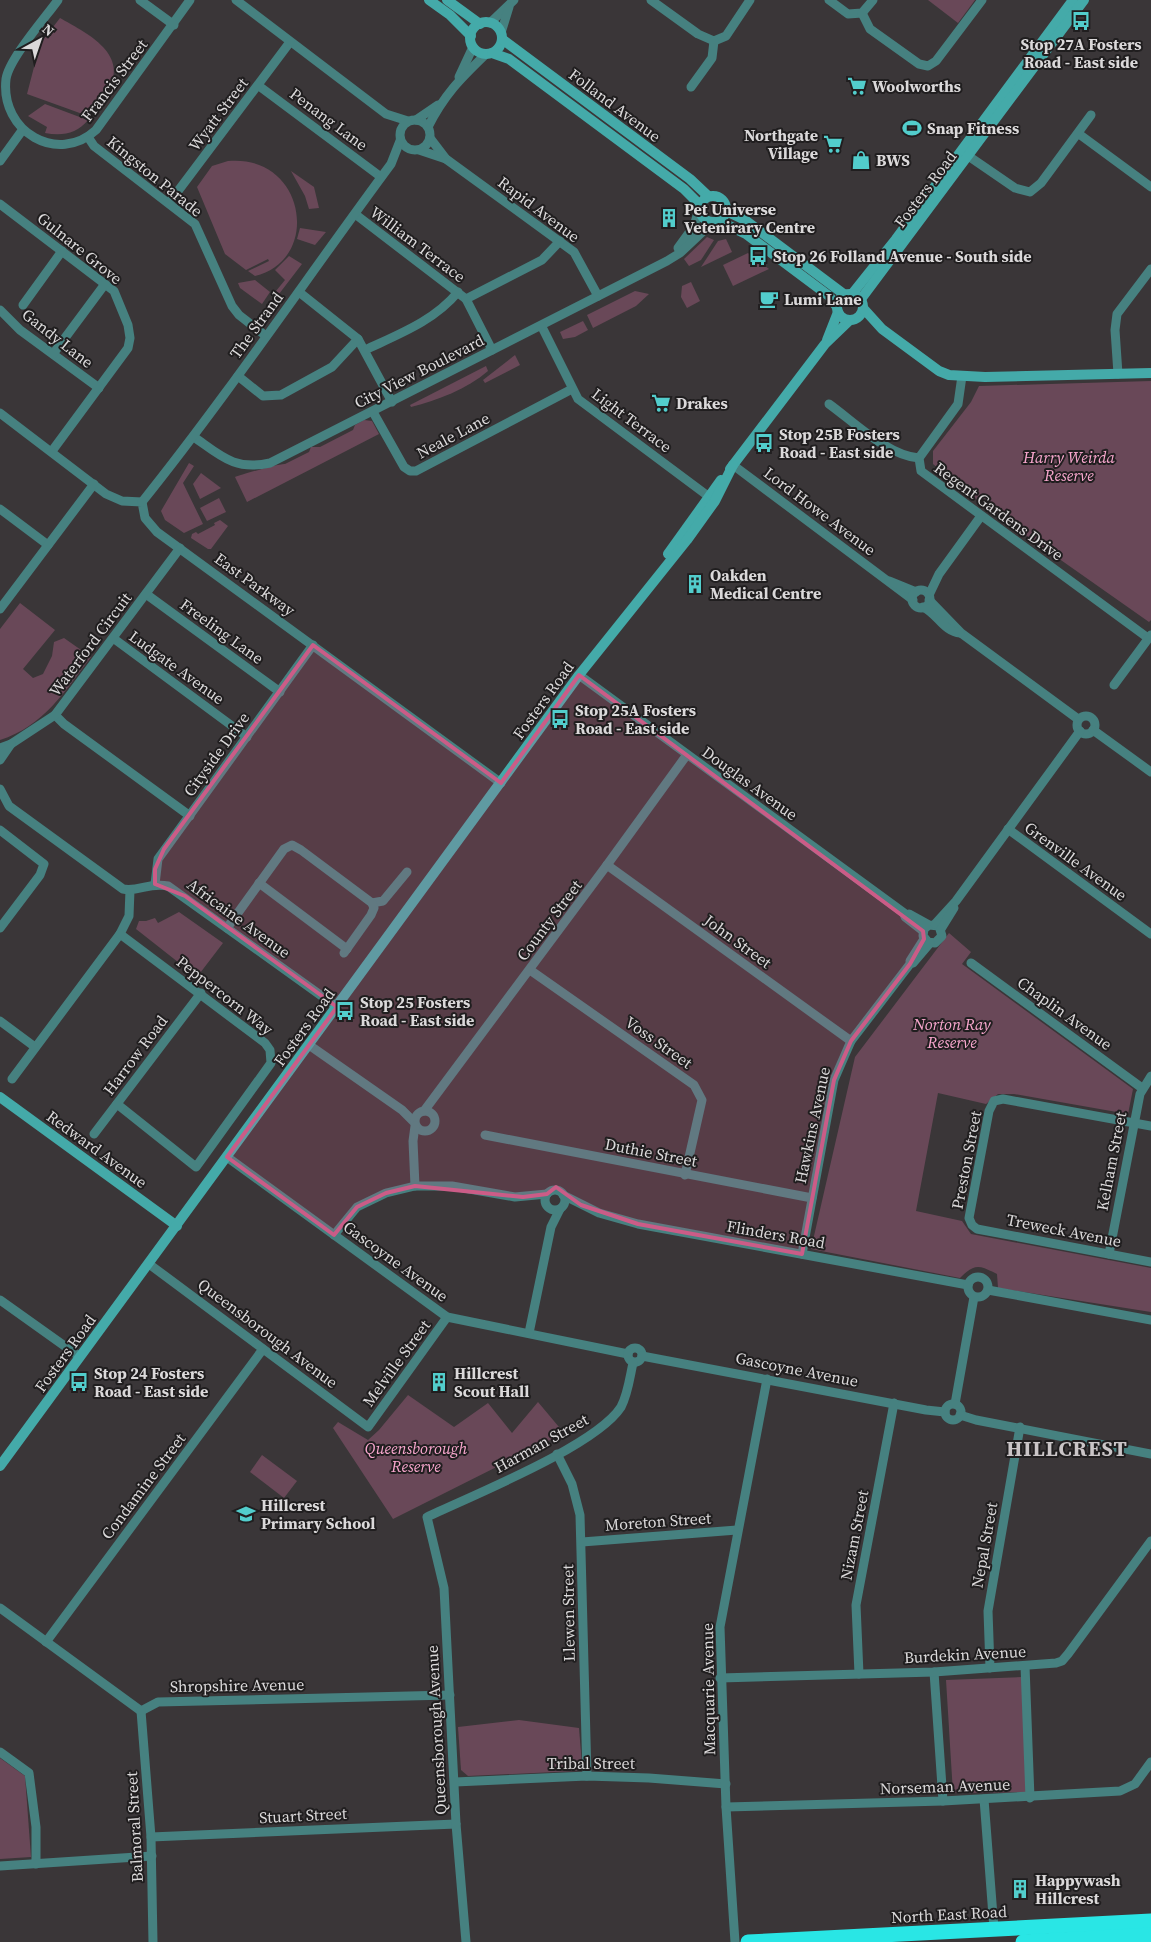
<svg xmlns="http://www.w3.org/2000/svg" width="1151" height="1942" viewBox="0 0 1151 1942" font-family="'Source Serif 4',serif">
	<rect width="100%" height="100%" fill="#3a3638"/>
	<g fill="#694858">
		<path d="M 928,0 L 975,0 L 958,23 Z"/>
		<path d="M 60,18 C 84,32 129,52 109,89 C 104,98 95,107 88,116 L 27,94 L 40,44 Z"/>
		<path d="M 45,104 L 85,119 L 88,120 C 77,134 62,136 45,133 L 47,127 L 28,116 Z"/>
		<path d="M 228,161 C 306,154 322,260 255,276 L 248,271 L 269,261 L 268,259 L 246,270 L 225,254 L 197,187 L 212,166 Z"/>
		<path d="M 291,171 L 314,187 L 319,208 L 309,209 L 305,196 Z"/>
		<path d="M 300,228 L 326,232 L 315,245 L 297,239 Z"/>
		<path d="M 707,237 L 714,240 L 701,260 L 689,266 L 684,259 Z"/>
		<path d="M 726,239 L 732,252 L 701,267 L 718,241 Z"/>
		<path d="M 748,253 L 769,269 L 733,286 L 723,265 Z"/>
		<path d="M 289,256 L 302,264 L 279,294 L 276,291 L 285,280 L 275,270 Z"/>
		<path d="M 255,280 L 270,292 L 262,304 L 240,288 L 238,283 Z"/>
		<path d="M 691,282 L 700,301 L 687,308 L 681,297 L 682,286 Z"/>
		<path d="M 635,291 L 649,294 L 636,306 L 593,328 L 587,315 Z"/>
		<path d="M 583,321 L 588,330 L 575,337 L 563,339 L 560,332 Z"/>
		<path d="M 515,355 L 520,365 L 485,383 L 483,380 Z"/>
		<path d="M 486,366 L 488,371 C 467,389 438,400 411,407 L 410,405 Z"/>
		<path d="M 1151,381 L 1151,620 L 1149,622 L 987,508 L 933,464 L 933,451 L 971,402 L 979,386 Z"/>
		<path d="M 364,420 L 372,421 L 379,434 L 247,502 L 235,477 C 240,475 281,463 285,464 L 309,452 L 311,447 L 320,447 L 353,430 L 355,425 Z"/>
		<path d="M 189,463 L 194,466 L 183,483 L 203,524 L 184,533 L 165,520 L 161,511 Z"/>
		<path d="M 201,473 L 221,488 L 200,499 L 193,484 Z"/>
		<path d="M 219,498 L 226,512 L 207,521 L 200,508 Z"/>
		<path d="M 220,520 L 228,526 L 211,549 L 208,549 L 191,538 L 192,534 L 196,532 L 198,534 L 215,525 L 214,523 Z"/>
		<path d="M 20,603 L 55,630 L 23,669 L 33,678 L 43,674 L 52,656 L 54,642 L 64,638 L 91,657 C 64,692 44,726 0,740 L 0,629 Z"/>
		<path d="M 179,912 L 223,943 L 197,977 L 136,929 L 139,921 L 146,921 L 155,918 L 158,923 Z"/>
		<path d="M 949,933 L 971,952 L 962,964 L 1133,1089 L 1128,1114 L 1014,1094 L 998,1094 L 986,1104 L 938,1093 L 916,1211 L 962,1221 L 971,1234 L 1151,1268 L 1151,1312 L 998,1288 L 997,1274 C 979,1265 975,1263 960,1278 L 811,1249 L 855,1057 Z"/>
		<path d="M 408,1395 L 454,1427 L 488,1403 L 512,1433 L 538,1402 L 564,1433 L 393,1519 L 333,1428 L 338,1422 L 368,1440 L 379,1430 Z"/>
		<path d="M 262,1455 L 297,1481 L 284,1498 L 250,1472 Z"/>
		<path d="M 1022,1677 L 1028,1792 L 953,1793 L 946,1680 Z"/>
		<path d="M 519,1720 L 579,1728 L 582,1765 L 576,1771 L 468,1776 L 461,1770 L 458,1727 Z"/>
		<path d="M 0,1758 L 25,1776 L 31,1857 L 0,1859 Z"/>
	</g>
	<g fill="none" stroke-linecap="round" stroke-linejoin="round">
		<g stroke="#468180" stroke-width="9">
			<path d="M 58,0 C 45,18 9,59 6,79 C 0,132 58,165 96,130 L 190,0"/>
			<path d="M 140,0 L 174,25"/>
			<path d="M 236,0 L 386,114 L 408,121"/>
			<path d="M 651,0 L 698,34 L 714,41 L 726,36 L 750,0"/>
			<path d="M 829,0 L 848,14 L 862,13 L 873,0"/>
			<path d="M 862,13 L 870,29 L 919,64 L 928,66 L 936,61 L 982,0"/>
			<path d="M 490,23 L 514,0"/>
			<path d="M 501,33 L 509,7"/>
			<path d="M 459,77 L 473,47"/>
			<path d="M 259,86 L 381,177"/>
			<path d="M 691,87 L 712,58 L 714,41"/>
			<circle cx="415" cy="135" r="15"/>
			<path d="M 416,120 L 438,105"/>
			<path d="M 428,127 C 444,95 460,79 486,54"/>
			<path d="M 1079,134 L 1151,187"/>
			<path d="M 88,137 L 94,146 L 195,224 L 232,306 L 239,315 L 266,336"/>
			<path d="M 430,138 L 446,159 L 574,252 L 598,296"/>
			<path d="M 419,150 L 446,159"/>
			<path d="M 964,153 L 1015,188 L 1030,192 L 1041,183 L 1091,115"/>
			<path d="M 0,161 L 21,132"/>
			<path d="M 169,203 L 290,42"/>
			<path d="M 0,204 L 114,291 L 128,325 L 130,338 L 128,348 L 52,451"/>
			<path d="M 355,214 L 466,299 L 492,350"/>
			<path d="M 678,248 L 694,226 L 699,209"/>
			<path d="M 299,292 L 358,339 L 392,402"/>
			<path d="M 466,299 L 542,260 L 560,241"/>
			<path d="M 23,305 L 62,251"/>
			<path d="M 0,310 L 20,330 L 99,388"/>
			<path d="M 542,327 L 578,399 L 708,496"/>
			<path d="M 365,350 C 399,334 434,321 458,292"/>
			<path d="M 53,354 L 105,284"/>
			<path d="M 1118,374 L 1115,330 L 1117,314 L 1151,269"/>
			<path d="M 238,376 L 263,396 L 281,395 L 332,367 L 358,339"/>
			<path d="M 962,376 L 958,404 L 919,458 L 921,471 L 1148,638"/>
			<path d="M 829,404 C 854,422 888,456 919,458"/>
			<path d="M 373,412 L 404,467 L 410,471 L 416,471 L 572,389"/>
			<path d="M 0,413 L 106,494 L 122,501 L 142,502 L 145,518 L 157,532 L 501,783"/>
			<path d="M 194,437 C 221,456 235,471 270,463 L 667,261 L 680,253 L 713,222"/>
			<path d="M 733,465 L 913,600"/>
			<path d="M 142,502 C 230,392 308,276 391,164 L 400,141"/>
			<path d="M 0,509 L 48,545"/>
			<path d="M 889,581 L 916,592"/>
			<circle cx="921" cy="599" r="9"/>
			<path d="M 146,594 L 280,692"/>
			<path d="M 929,595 L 939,574 L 981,516"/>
			<path d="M 929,600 L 961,633 L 1078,719"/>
			<path d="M 923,607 C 937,613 944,632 960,633"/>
			<path d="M 0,609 L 94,484"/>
			<path d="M 113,638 L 247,737"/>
			<path d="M 579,675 L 904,913 L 905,917 L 923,931"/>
			<path d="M 1114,685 L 1151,635"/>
			<path d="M 55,715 L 64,724 L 190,816"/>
			<circle cx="1086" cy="725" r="9"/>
			<path d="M 1093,730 L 1151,772"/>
			<path d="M 0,748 L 11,744 L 55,715 L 180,548"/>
			<path d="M 0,760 L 11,744"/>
			<path d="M 0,789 L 9,806 L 123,889 C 139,892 149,882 168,886 L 337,1007"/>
			<path d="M 1008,829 L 1151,934"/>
			<path d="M 0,830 L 44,864 L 40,875 L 0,928"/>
			<path d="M 607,865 L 851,1041"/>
			<path d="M 259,883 L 347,949"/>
			<path d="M 155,884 L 158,859 L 313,645"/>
			<path d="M 372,903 L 383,901 L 407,872"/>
			<path d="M 909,914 L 929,925 L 939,926 L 942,936 L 935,943 L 928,942 L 923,936 L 924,929 L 929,925"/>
			<path d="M 935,924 L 956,901 L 1080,731"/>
			<path d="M 227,928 L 284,849 L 292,845 L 301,850 L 372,903 L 374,908 L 371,915 L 344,953"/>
			<path d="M 941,929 L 954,908"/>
			<path d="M 910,961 L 924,939"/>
			<path d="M 971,963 L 1142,1088"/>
			<path d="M 530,970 L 694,1085 L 702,1100 L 685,1175"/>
			<path d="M 0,1021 L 35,1047"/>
			<path d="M 309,1045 L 402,1110 L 414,1122"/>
			<path d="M 12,1079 L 120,934 L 129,916 L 130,890"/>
			<path d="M 117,1104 L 196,1167 L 271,1063 L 270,1050 L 265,1043 L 120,934"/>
			<circle cx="425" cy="1121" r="10"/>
			<path d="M 424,1111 L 607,865 L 686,756"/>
			<path d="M 1151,1126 L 1003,1099 L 994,1101 L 989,1111 L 969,1218 L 972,1225 L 977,1229 L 1151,1262"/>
			<path d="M 94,1134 L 201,993"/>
			<path d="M 485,1135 L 812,1198"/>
			<path d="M 227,1157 L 447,1317 L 628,1354"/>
			<path d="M 415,1186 L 413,1141 L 415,1126"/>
			<circle cx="555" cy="1200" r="10"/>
			<path d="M 563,1195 L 599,1213 L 638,1224 L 968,1285"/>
			<path d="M 334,1235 L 357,1207 L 386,1193 L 415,1186 L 452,1186 L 515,1197 L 547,1194"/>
			<path d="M 802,1254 L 834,1080 L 851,1041 L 910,964 L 913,963 L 930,943"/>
			<path d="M 1109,1254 L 1140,1094 L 1151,1076"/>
			<path d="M 149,1264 L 368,1427 L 447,1317"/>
			<circle cx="978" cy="1287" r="10"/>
			<path d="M 988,1290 L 1151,1320"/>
			<path d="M 0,1300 L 80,1357"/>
			<path d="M 529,1333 L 551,1227 L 560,1209"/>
			<circle cx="635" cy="1355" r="7"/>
			<path d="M 642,1356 L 926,1410 L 945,1412"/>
			<path d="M 955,1404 L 974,1297"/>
			<circle cx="953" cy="1412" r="8"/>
			<path d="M 960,1415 L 976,1420 L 1151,1454"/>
			<path d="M 557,1454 L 572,1484 L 580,1515 L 587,1776"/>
			<path d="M 582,1542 L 737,1530"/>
			<path d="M 0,1608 L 141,1711"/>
			<path d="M 46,1642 L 263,1349"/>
			<path d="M 1025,1666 L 1030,1798"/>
			<path d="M 990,1668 L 988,1611 L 1020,1427"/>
			<path d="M 934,1672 L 943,1801"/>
			<path d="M 859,1674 L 856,1605 L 894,1403"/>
			<path d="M 720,1678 L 934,1672 L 1056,1663 L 1062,1661 L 1068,1654 L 1151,1541"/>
			<path d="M 141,1711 L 158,1702 L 450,1695"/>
			<path d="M 141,1711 L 151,1837 L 153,1942"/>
			<path d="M 0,1752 L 29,1773 L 36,1827 L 36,1864"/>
			<path d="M 455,1782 L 587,1776 L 649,1778 L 726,1784"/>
			<path d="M 984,1799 L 994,1929"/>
			<path d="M 726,1807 L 943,1801 L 1120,1791 L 1135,1784 L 1151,1762"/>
			<path d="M 151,1837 L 456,1824"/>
			<path d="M 0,1866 L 152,1856"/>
			<path d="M 466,1942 L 456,1824 L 444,1588 L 427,1517 C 473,1495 596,1446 621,1407 C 628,1394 630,1376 633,1363"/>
			<path d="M 735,1942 L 726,1807 L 720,1627 L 767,1379"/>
		</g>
		<g stroke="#44aaa9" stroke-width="10">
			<path d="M 429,0 L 450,15 L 471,36"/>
			<path d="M 447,0 L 480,24"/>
			<circle cx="486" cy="38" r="16"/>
			<path d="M 502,39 L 690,179 L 708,196"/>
			<path d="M 492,53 L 509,59 L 684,189 L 700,205"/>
			<circle cx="713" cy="209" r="13"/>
			<path d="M 726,211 L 745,220 L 845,295"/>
			<path d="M 719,221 L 746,234 L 829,296 L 837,307"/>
			<path d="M 852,294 L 896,239 L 1073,0"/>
			<circle cx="850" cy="307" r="13"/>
			<path d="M 861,299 L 1084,0"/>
			<path d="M 863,308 L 882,329 L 939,371 L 949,375 L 985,377 L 1151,373"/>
			<path d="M 827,340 L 838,312"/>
			<path d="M 730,469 L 825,344 L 850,320"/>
			<path d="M 668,554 L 721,480"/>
			<path d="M 0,1097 L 177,1226"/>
			<path d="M 0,1466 L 579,675 L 687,540 L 715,501 L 733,465"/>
		</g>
		<g stroke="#29e6e5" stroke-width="15">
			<path d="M 748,1942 L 1151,1921"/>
			<path d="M 1023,1942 L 1151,1935"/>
		</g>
	</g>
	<path fill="#cb5c87" fill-opacity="0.2" stroke="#cb5c87" stroke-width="4" stroke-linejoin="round" d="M 313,645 L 501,783 L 579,675 L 923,931 L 924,939 L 910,964 L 851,1041 L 834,1080 L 802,1254 L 638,1224 L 581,1205 L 556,1187 L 547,1194 L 523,1197 L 415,1186 L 386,1193 L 357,1207 L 334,1235 L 227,1157 L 337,1007 L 185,896 L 155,884 L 155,869 L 164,849 Z"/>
	<defs>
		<g id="bus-bare" transform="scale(1.5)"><path d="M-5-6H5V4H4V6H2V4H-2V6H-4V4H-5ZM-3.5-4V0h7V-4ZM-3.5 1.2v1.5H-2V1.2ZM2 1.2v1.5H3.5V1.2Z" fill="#52cdcc" stroke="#201e1f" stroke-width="2.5" paint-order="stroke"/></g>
		<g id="supermarket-bare" transform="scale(1.5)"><path d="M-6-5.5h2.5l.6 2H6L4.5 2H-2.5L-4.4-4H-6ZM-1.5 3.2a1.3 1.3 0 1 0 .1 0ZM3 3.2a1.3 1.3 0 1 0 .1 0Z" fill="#52cdcc" stroke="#201e1f" stroke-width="2.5" paint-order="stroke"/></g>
		<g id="stadium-bare" transform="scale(1.5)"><path d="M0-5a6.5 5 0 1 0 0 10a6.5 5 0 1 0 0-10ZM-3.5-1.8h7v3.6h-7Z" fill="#52cdcc" stroke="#201e1f" stroke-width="2.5" paint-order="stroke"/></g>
		<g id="shop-bare" transform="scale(1.5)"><path d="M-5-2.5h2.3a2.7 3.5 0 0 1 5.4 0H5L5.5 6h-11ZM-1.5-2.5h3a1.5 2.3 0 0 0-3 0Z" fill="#52cdcc" stroke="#201e1f" stroke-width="2.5" paint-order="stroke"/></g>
		<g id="building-bare" transform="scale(1.5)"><path d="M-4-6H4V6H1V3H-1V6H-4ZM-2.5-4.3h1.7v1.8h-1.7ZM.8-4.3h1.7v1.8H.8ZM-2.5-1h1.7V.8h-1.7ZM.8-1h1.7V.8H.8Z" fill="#52cdcc" stroke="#201e1f" stroke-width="2.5" paint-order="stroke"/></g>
		<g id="cafe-bare" transform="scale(1.5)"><path d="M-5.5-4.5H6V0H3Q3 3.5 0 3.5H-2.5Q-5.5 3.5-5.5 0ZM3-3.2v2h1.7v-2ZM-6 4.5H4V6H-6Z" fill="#52cdcc" stroke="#201e1f" stroke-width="2.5" paint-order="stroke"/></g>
		<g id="school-bare" transform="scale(1.5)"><path d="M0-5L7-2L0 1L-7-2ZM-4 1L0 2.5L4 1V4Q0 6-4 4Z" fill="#52cdcc" stroke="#201e1f" stroke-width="2.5" paint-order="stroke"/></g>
	</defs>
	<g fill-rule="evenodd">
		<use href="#bus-bare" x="1081" y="21"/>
		<use href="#supermarket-bare" x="857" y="86"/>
		<use href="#stadium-bare" x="912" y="128"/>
		<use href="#supermarket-bare" x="833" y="144"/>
		<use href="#shop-bare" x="861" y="160"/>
		<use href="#building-bare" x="669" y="218"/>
		<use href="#bus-bare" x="758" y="256"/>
		<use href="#cafe-bare" x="769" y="299"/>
		<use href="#supermarket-bare" x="661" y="403"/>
		<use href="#bus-bare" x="764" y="443"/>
		<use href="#building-bare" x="695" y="584"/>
		<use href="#bus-bare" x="560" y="719"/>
		<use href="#bus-bare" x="345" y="1011"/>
		<use href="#bus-bare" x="79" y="1382"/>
		<use href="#building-bare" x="439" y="1382"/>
		<use href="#school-bare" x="246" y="1514"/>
		<use href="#building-bare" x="1020" y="1889"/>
	</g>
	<g text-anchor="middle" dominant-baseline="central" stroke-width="4" stroke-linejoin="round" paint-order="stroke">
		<g font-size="16" font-weight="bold" fill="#dbd9da" stroke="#201e1f" text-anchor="start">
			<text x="1081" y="44" text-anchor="middle">Stop 27A Fosters<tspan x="1081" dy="18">Road - East side</tspan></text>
			<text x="872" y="86">Woolworths</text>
			<text x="927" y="128">Snap Fitness</text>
			<text x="818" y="135" text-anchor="end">Northgate<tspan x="818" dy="18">Village</tspan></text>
			<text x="876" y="160">BWS</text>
			<text x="684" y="209">Pet Universe<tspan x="684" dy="18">Vetenirary Centre</tspan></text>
			<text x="773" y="256">Stop 26 Folland Avenue - South side</text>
			<text x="784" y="299">Lumi Lane</text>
			<text x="676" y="403">Drakes</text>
			<text x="779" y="434">Stop 25B Fosters<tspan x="779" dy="18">Road - East side</tspan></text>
			<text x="710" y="575">Oakden<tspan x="710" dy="18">Medical Centre</tspan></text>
			<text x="575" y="710">Stop 25A Fosters<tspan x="575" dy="18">Road - East side</tspan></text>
			<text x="360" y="1002">Stop 25 Fosters<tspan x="360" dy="18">Road - East side</tspan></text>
			<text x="94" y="1373">Stop 24 Fosters<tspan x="94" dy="18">Road - East side</tspan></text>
			<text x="454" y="1373">Hillcrest<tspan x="454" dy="18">Scout Hall</tspan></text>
			<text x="261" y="1505">Hillcrest<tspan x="261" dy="18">Primary School</tspan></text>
			<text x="1035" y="1880">Happywash<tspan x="1035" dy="18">Hillcrest</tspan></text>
		</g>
		<g font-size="16" fill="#dbd9da" stroke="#201e1f">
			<text transform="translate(114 80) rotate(-53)">Francis Street</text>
			<text transform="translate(615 105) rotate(37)">Folland Avenue</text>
			<text transform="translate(218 114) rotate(-53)">Wyatt Street</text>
			<text transform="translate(329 119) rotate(37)">Penang Lane</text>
			<text transform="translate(155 176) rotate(39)">Kingston Parade</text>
			<text transform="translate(925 189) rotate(-53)">Fosters Road</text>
			<text transform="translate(539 209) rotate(37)">Rapid Avenue</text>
			<text transform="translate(418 244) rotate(37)">William Terrace</text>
			<text transform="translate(80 248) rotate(39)">Gulnare Grove</text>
			<text transform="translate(256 325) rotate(-54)">The Strand</text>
			<text transform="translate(58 338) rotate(38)">Gandy Lane</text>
			<text transform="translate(419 371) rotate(-27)">City View Boulevard</text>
			<text transform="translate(632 420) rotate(37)">Light Terrace</text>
			<text transform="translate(453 435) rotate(-28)">Neale Lane</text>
			<text transform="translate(820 511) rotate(37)">Lord Howe Avenue</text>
			<text transform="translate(999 511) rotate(36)">Regent Gardens Drive</text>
			<text transform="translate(255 584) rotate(36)">East Parkway</text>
			<text transform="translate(222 631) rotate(36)">Freeling Lane</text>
			<text transform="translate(90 644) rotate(-53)">Waterford Circuit</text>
			<text transform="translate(177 667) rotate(36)">Ludgate Avenue</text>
			<text transform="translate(543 700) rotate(-54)">Fosters Road</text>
			<text transform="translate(216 754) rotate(-54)">Cityside Drive</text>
			<text transform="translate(750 783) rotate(36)">Douglas Avenue</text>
			<text transform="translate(1076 861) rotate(36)">Grenville Avenue</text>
			<text transform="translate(239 918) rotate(36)">Africaine Avenue</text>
			<text transform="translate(549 920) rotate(-53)">County Street</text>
			<text transform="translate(738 941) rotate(36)">John Street</text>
			<text transform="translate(225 995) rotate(38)">Peppercorn Way</text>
			<text transform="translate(1065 1013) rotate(36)">Chaplin Avenue</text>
			<text transform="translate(304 1027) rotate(-54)">Fosters Road</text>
			<text transform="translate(659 1042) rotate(35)">Voss Street</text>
			<text transform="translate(135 1055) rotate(-53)">Harrow Road</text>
			<text transform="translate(812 1125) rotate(-78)">Hawkins Avenue</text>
			<text transform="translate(97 1149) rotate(36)">Redward Avenue</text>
			<text transform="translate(651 1152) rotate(11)">Duthie Street</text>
			<text transform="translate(966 1160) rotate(-79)">Preston Street</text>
			<text transform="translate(1111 1161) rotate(-79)">Kelham Street</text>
			<text transform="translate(1064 1230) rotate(11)">Treweck Avenue</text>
			<text transform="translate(776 1234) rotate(10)">Flinders Road</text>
			<text transform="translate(396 1261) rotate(36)">Gascoyne Avenue</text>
			<text transform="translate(268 1333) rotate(37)">Queensborough Avenue</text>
			<text transform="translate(65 1353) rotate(-54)">Fosters Road</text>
			<text transform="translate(396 1363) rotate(-54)">Melville Street</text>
			<text transform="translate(797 1369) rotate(11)">Gascoyne Avenue</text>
			<text transform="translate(541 1443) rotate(-29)">Harman Street</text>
			<text transform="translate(143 1486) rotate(-53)">Condamine Street</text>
			<text transform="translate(658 1521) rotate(-4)">Moreton Street</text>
			<text transform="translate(854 1535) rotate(-79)">Nizam Street</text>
			<text transform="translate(984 1545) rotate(-80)">Nepal Street</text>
			<text transform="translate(568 1613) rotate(-91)">Llewen Street</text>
			<text transform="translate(965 1654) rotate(-3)">Burdekin Avenue</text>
			<text transform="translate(237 1685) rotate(-1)">Shropshire Avenue</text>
			<text transform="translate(708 1689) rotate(-91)">Macquarie Avenue</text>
			<text transform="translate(436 1730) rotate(-93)">Queensborough Avenue</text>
			<text x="591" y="1763">Tribal Street</text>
			<text transform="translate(945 1786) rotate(-2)">Norseman Avenue</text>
			<text transform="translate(303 1815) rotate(-3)">Stuart Street</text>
			<text transform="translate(134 1827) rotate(-93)">Balmoral Street</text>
			<text transform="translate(949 1914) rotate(-3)">North East Road</text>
		</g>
		<g font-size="16" font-style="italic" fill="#f9a7ce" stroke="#201e1f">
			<text x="1069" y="457">Harry Weirda<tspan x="1069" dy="18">Reserve</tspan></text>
			<text x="952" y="1024">Norton Ray<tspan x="952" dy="18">Reserve</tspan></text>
			<text x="416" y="1448">Queensborough<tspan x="416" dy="18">Reserve</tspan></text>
		</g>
		<g font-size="21" font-weight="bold" letter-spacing="1" fill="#cac5c7" stroke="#201e1f">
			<text x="1067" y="1448">HILLCREST</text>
		</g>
	</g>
	<g transform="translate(40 40) rotate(40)" stroke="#201e1f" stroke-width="4" paint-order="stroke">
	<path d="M0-4L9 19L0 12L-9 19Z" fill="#dbd9da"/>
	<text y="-8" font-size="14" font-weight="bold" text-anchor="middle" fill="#dbd9da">N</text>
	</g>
</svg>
